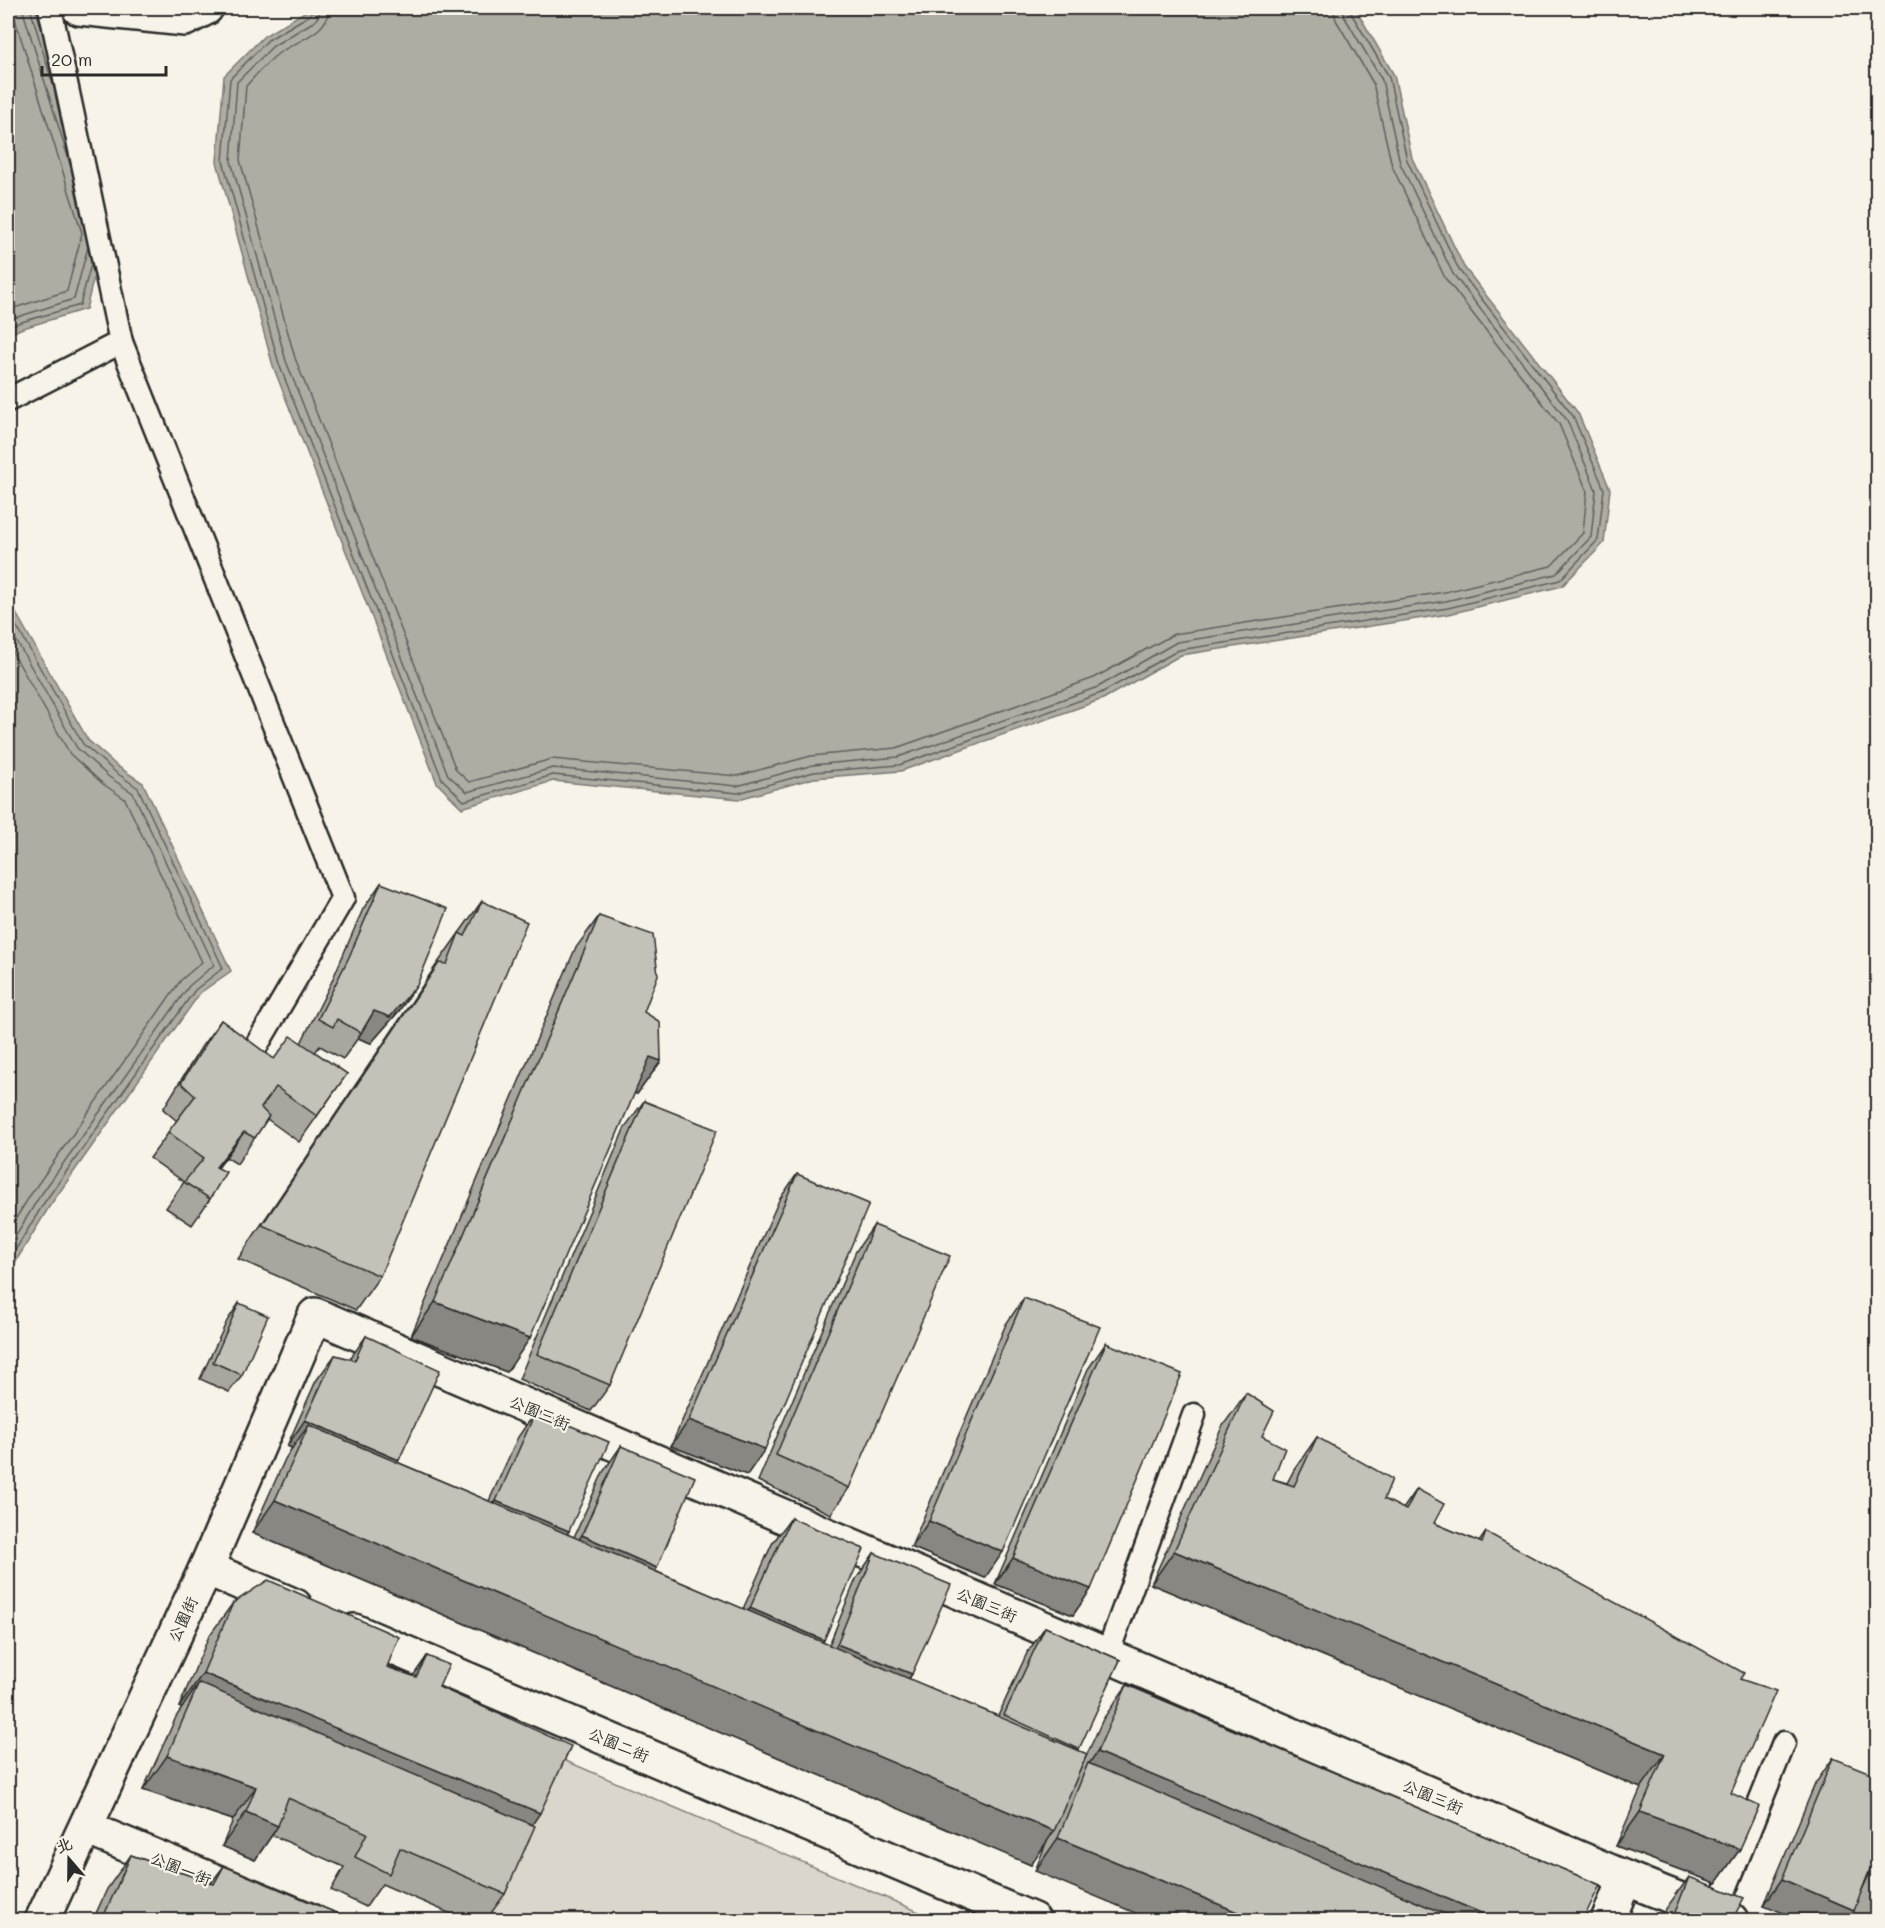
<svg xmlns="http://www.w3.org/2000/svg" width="1885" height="1928" viewBox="0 0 1885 1928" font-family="Mali,'LXGW WenKai TC',sans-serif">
	<rect width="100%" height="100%" fill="#f7f3e8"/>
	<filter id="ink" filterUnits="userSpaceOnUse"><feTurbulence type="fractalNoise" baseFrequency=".0167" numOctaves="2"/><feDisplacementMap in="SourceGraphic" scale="12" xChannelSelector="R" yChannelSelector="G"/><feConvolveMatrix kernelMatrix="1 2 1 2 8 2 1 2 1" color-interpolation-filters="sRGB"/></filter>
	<g filter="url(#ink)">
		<path fill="#dad6cc" stroke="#82807c" stroke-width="1.5" d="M 559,1758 L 938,1920 L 480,1920 Z"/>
		<g fill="#afaca4" stroke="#7a7874" stroke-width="1.5">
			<path d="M 8,8 L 35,8 L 105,232 L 86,309 L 20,329 L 8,335 Z"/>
			<path d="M 311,8 L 1355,8 L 1394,75 L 1412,158 L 1464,267 L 1578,413 L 1610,489 L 1604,543 L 1562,586 L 1449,614 L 1181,655 L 1103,699 L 901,771 L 814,778 L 739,799 L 553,781 L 462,808 L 437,783 L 273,366 L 217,162 L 224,76 L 264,36 Z"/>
			<path d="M 8,599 L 88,740 L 117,766 L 143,783 L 231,971 L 200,993 L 49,1207 L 8,1274 Z"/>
		</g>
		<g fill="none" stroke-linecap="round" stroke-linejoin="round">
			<g stroke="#605f5b" stroke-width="1.5">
				<path d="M 22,8 L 71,167"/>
				<path d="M 30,8 L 54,88"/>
				<path d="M 313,8 L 310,15 L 268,40 L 230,79 L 223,161 L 279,364 L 442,779 L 464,801 L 553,775 L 738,793 L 814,772 L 899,765 L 1101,693 L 1179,650 L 1448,608 L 1560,580 L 1598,540 L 1604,489 L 1573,416 L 1459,270 L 1407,160 L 1389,77 L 1351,13 L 1350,8"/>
				<path d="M 320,8 L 319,15 L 315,21 L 273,46 L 237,82 L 231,161 L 286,361 L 448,775 L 467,792 L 553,768 L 737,786 L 813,765 L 898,757 L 1098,687 L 1177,642 L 1446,601 L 1556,574 L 1591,537 L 1596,490 L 1567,420 L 1453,274 L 1400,163 L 1382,80 L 1344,16 L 1342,8"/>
				<path d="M 329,8 C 329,33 297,40 279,53 C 267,62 256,75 246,86 L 240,160 L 295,358 L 456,770 L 469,782 L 552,759 L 737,776 L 811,756 L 896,748 L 1094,678 L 1174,634 L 1445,592 L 1551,566 L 1583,533 L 1587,491 L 1559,424 L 1445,278 L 1392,166 L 1373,83 L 1336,20 L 1333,8"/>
				<path d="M 8,310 L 67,291 L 82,233 L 14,16 L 13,8"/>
				<path d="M 8,320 L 74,299 L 88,247"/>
				<path d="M 8,328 L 18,323 L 80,305 L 91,264"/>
				<path d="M 8,611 L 83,744 L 114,771 L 138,788 L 223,968 L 195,990 L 44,1203 L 8,1262"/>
				<path d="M 8,626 L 77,748 L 109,777 L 133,793 L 214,965 L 189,986 L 38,1199 L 8,1248"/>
				<path d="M 8,644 L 70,754 L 103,784 L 125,799 L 202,962 L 181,980 L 31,1194 L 8,1231"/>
			</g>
			<g stroke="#2b2b2b" stroke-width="27">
				<g id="lane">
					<path d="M 50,8 L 121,342 L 343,898 L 252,1053"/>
					<path d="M 8,400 L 121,342"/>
					<path d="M 1107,1655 L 1194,1415"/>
					<path d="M 1715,1914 L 1784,1743"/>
				</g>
			</g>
			<g stroke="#2b2b2b" stroke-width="38">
				<g id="street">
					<path d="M 79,8 L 185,19 L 206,8"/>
					<path d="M 206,1568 L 295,1606"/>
					<path d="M 354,1631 L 1033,1920"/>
					<path d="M 86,1828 L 309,1920"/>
					<path d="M 42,1920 L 206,1568 L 315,1315 L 1625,1878 L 1731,1920"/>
					<path d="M 1608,1920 L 1625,1878"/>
				</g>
			</g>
			<use href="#lane" stroke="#f7f3e8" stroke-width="22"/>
			<use href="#street" stroke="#f7f3e8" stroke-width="33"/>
		</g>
		<g fill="#a9a69f" stroke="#2b2b2b" stroke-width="1.5">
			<path d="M 381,883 L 417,985 L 399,1011 L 371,1043 L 358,1038 L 343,1059 L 320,1046 L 315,1052 L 347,1074 L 299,1142 L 267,1119 L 237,1164 L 226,1157 L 218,1168 L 210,1199 L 192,1225 L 166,1208 L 184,1182 L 150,1158 L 177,1121 L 163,1109 L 202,1046 L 221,1020 L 274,1059 L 301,1043 L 331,983 L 363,909 Z"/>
			<path d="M 482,901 L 380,1276 L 356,1310 L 238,1259 L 435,967 Z"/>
			<path d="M 599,916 L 644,1012 L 661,1061 L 637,1094 L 634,1093 L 507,1372 L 411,1336 L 575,949 Z"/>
			<path d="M 644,1101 L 610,1385 L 591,1411 L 519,1379 L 625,1127 Z"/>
			<path d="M 797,1174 L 747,1475 L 671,1446 L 779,1200 Z"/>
			<path d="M 874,1225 L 849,1488 L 831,1514 L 758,1481 L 856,1251 Z"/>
			<path d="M 1024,1298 L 985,1578 L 911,1547 L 1006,1324 Z"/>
			<path d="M 239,1303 L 242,1375 L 229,1392 L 200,1379 L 227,1321 Z"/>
			<path d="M 366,1336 L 397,1462 L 489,1501 L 518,1437 L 536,1411 L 569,1531 L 567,1534 L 574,1537 L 603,1472 L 621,1446 L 657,1568 L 655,1571 L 743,1609 L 772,1544 L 791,1518 L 824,1640 L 822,1642 L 829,1645 L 856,1579 L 874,1553 L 912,1674 L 909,1679 L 998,1716 L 1027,1653 L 1045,1627 L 1120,1660 L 1078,1750 L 1075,1781 L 1103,1719 L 1127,1685 L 1600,1885 L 1035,1871 L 1046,1843 L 1031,1865 L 252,1533 L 285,1459 L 292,1448 L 287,1446 L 316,1381 L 335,1355 L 350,1359 Z"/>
			<path d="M 1106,1343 L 1091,1589 L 1073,1615 L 995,1584 L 1088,1369 Z"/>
			<path d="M 1246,1393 L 1262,1436 L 1273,1479 L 1287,1483 L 1294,1470 L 1317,1437 L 1384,1499 L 1403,1509 L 1417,1489 L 1434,1523 L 1479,1542 L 1486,1532 L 1740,1679 L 1731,1793 L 1740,1849 L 1716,1883 L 1616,1846 L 1641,1788 L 1151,1584 L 1222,1427 Z"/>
			<path d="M 233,1603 L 387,1667 L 413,1676 L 427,1656 L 439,1687 L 532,1825 L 505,1894 L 486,1920 L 465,1920 L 382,1884 L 366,1907 L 331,1890 L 344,1867 L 272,1835 L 255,1860 L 222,1846 L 233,1820 L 143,1790 L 176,1717 L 182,1708 L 179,1707 L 209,1636 Z"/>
			<path d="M 1833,1758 L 1861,1892 L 1878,1856 L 1878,1920 L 1866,1920 L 1851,1914 L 1847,1920 L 1764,1905 L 1815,1784 Z"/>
			<path d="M 131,1855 L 211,1883 L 224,1866 L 353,1920 L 93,1920 L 107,1889 Z"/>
			<path d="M 1689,1877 L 1732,1920 L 1661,1920 L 1665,1910 Z"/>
		</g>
		<g fill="#898782" stroke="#2b2b2b" stroke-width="1.5">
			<path d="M 417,985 L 399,1011 L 371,1043 L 358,1038 L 374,1011 Z"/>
			<path d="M 650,1057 L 661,1061 L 637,1094 L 626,1090 Z"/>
			<path d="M 244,1132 L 226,1157 L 198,1193 L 216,1167 Z"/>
			<path d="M 435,1302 L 530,1338 L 507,1372 L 411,1336 Z"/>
			<path d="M 305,1420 L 399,1460 L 381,1486 L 309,1425 L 292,1448 L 287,1446 Z"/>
			<path d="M 689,1420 L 765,1449 L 747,1475 L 671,1446 Z"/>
			<path d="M 275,1500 L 1054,1831 L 1031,1865 L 252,1533 Z"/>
			<path d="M 496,1501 L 569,1531 L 551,1557 L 477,1527 Z"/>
			<path d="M 929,1521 L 1003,1552 L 985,1578 L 911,1547 Z"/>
			<path d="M 582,1535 L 657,1568 L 639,1594 L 564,1561 Z"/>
			<path d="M 1174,1551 L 1665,1754 L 1641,1788 L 1151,1584 Z"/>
			<path d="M 1013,1558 L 1091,1589 L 1073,1615 L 995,1584 Z"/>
			<path d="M 750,1608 L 824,1640 L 806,1666 L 732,1634 Z"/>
			<path d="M 837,1644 L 912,1674 L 894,1700 L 819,1670 Z"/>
			<path d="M 203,1673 L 540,1813 L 517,1847 L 199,1683 L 182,1708 L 179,1707 Z"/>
			<path d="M 1097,1752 L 1498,1920 L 1394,1920 L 1086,1768 Z"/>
			<path d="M 167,1756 L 256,1787 L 233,1820 L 143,1790 Z"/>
			<path d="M 246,1812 L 278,1826 L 255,1860 L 222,1846 Z"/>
			<path d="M 1640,1812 L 1740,1849 L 1716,1883 L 1616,1846 Z"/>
			<path d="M 1058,1838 L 1257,1920 L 1152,1920 L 1035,1871 Z"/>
			<path d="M 1782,1879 L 1854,1910 L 1847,1920 L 1800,1920 L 1764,1905 Z"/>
		</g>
		<g fill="#c4c1b9" stroke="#2b2b2b" stroke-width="1.5">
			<path d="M 381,883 L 448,909 L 417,985 L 390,1017 L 374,1011 L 361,1033 L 337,1019 L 333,1027 L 318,1019 L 349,957 Z"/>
			<path d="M 482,901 L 527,922 L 380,1276 L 262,1225 L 439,963 L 447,964 L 459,933 L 465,936 Z"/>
			<path d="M 599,916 L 653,935 L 658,975 L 644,1012 L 660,1022 L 661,1061 L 650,1057 L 530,1338 L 435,1302 Z"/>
			<path d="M 221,1020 L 274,1059 L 291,1036 L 347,1074 L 317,1116 L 276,1087 L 261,1108 L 269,1116 L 255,1138 L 244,1132 L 216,1167 L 226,1172 L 210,1199 L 184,1182 L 204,1158 L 168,1132 L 195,1096 L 181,1083 Z"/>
			<path d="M 644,1101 L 717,1130 L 610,1385 L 537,1354 Z"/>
			<path d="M 797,1174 L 869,1204 L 765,1449 L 689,1420 Z"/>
			<path d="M 874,1225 L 950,1256 L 849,1488 L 776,1455 Z"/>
			<path d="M 1024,1298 L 1100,1327 L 1003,1552 L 929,1521 Z"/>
			<path d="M 239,1303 L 268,1316 L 242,1375 L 213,1362 Z"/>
			<path d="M 366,1336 L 440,1370 L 399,1460 L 305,1420 L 335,1355 L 355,1360 Z"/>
			<path d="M 1106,1343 L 1182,1374 L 1091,1589 L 1013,1558 Z"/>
			<path d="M 1246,1393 L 1274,1411 L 1262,1436 L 1285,1448 L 1273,1479 L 1294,1486 L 1317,1437 L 1392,1479 L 1384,1499 L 1406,1510 L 1417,1489 L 1444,1504 L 1434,1523 L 1482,1543 L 1486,1532 L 1744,1673 L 1740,1679 L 1776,1691 L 1731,1793 L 1759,1806 L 1740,1849 L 1640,1812 L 1665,1754 L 1174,1551 Z"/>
			<path d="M 536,1411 L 609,1442 L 569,1531 L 496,1501 Z"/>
			<path d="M 309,1425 L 1087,1754 L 1054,1831 L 275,1500 Z"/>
			<path d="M 621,1446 L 695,1477 L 657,1568 L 582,1535 Z"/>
			<path d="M 791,1518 L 864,1549 L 824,1640 L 750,1608 Z"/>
			<path d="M 874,1553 L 951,1585 L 912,1674 L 837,1644 Z"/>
			<path d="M 268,1580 L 399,1637 L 387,1667 L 416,1677 L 427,1656 L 449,1665 L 439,1687 L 571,1746 L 540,1813 L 203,1673 L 233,1603 Z"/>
			<path d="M 1045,1627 L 1120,1660 L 1079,1749 L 1004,1715 Z"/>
			<path d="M 199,1683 L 535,1826 L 505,1894 L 400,1848 L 389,1874 L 355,1857 L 367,1833 L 288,1798 L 278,1826 L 246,1812 L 256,1787 L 167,1756 Z"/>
			<path d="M 1127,1685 L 1600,1885 L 1583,1920 L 1498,1920 L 1097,1752 Z"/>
			<path d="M 1833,1758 L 1878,1776 L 1878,1849 L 1854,1910 L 1782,1879 Z"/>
			<path d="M 1088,1763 L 1459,1920 L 1257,1920 L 1058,1838 Z"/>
			<path d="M 131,1855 L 214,1884 L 224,1866 L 353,1920 L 102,1920 Z"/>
			<path d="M 1689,1877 L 1744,1898 L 1732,1920 L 1672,1920 Z"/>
		</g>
	</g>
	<g text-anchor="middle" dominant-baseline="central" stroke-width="4.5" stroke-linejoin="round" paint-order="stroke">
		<g font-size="16" fill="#2b2b2b" stroke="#f7f3e8">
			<text transform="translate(540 1412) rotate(23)">公園三街</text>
			<text transform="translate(987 1604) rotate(23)">公園三街</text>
			<text transform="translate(182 1619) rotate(-65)">公園街</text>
			<text transform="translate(619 1744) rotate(23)">公園二街</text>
			<text transform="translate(1433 1796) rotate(23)">公園三街</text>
			<text transform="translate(181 1868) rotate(22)">公園一街</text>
		</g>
	</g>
	<rect width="1885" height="1928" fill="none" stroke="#f7f3e8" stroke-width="30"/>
	<rect x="15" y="15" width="1855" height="1898" fill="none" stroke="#2b2b2b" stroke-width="2" filter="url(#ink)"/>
	<g transform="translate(69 1859) rotate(340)" stroke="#f7f3e8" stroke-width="4.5" paint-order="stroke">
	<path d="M0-4.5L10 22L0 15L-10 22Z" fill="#2b2b2b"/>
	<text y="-9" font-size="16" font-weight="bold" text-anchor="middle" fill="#2b2b2b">北</text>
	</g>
	<path d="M42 66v9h124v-9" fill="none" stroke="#2b2b2b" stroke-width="3"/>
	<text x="51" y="66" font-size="18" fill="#2b2b2b" stroke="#f7f3e8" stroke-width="4.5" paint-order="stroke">20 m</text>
</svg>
